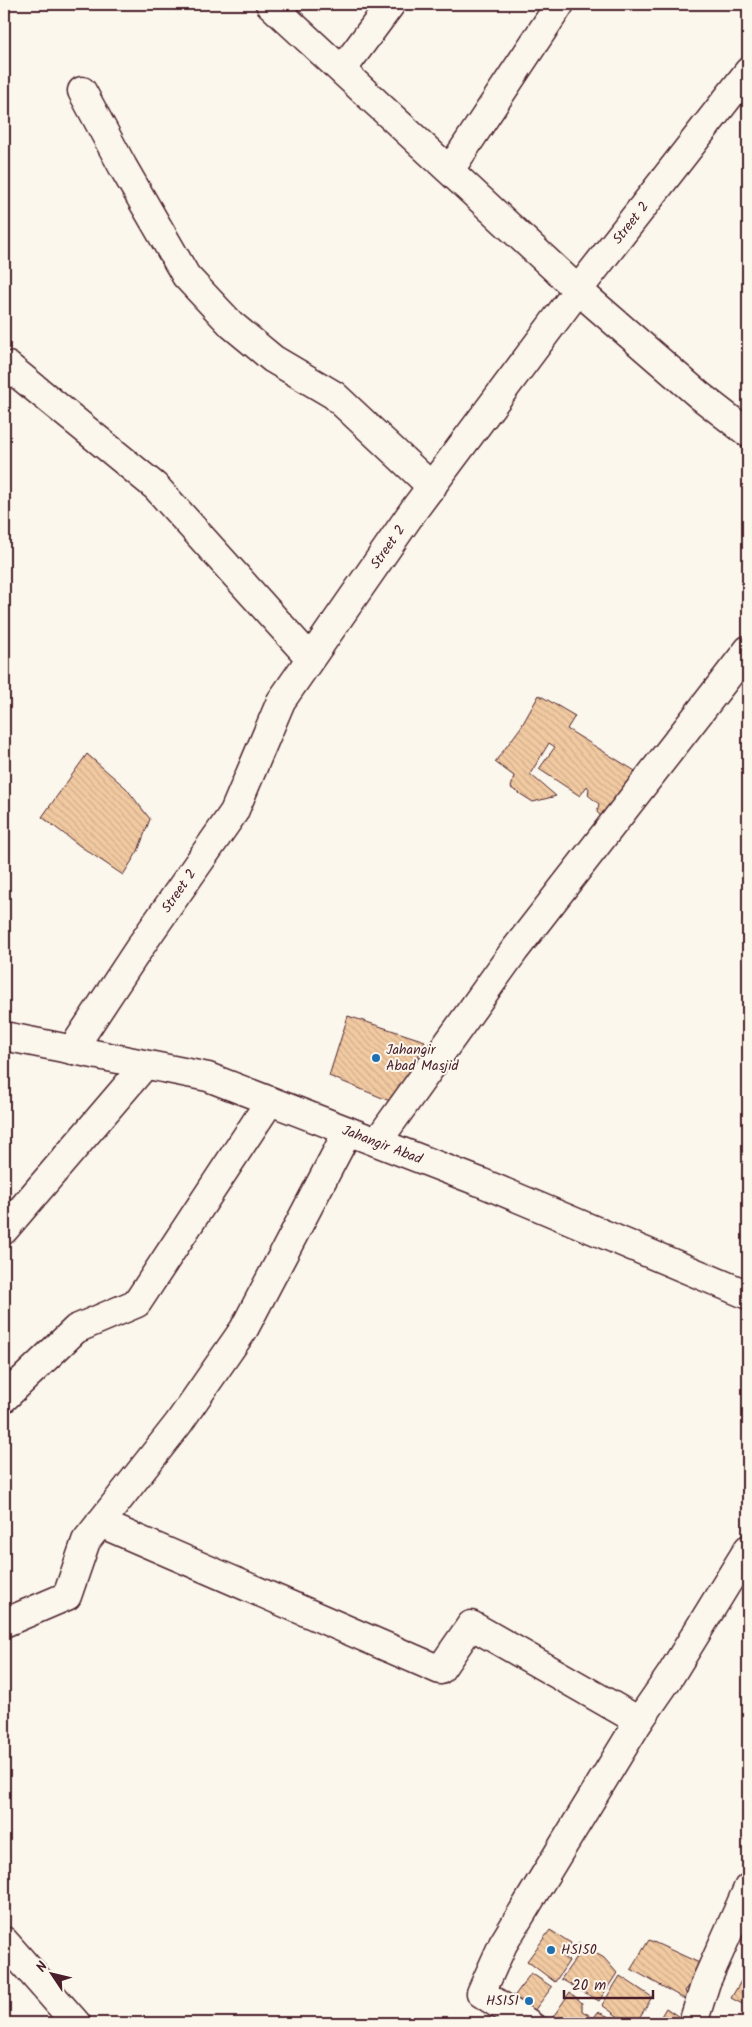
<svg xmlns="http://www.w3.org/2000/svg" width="752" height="2027" viewBox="0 0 752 2027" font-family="Kalam,sans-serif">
	<defs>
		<pattern id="building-back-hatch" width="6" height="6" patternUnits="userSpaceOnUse" patternTransform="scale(1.25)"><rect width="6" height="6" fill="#f1caa1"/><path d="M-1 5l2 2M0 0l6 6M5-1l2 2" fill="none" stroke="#d0ad8b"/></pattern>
	</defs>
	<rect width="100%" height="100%" fill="#fbf7ec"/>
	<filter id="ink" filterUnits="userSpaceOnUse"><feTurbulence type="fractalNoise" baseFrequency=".02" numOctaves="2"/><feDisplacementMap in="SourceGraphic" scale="10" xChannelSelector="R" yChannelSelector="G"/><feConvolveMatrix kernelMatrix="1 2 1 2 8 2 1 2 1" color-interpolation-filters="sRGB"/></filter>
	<g filter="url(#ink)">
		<g fill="url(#building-back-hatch)" stroke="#4a1f2b">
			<path d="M 539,695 L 575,716 L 567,729 L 640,774 L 608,824 L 597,812 L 599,804 L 588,795 L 589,789 L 587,786 L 580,796 L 539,769 L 555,747 L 549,743 L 530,774 L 556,796 L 533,802 L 511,788 L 514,776 L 495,762 L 521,727 Z"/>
			<path d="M 87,754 L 126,788 L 150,819 L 138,851 L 123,875 L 80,846 L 42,817 Z"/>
			<path d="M 348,1016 L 425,1041 L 397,1104 L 329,1076 Z"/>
			<path d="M 550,1930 L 571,1943 L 563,1957 L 569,1961 L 555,1982 L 527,1961 Z"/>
			<path d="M 649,1940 L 706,1966 L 685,1991 L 690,2002 L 631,1969 Z"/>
			<path d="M 579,1943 L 604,1958 L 617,1973 L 599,2001 L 561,1979 L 576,1958 L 572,1950 Z"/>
			<path d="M 531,1973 L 552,1987 L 534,2011 L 551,2020 L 570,1992 L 582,2003 L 582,2011 L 589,2015 L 583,2023 L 538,2023 L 513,1998 Z"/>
			<path d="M 620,1976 L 652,1997 L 636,2023 L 627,2023 L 602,2005 Z"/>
			<path d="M 744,1976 L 748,1978 L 748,2007 L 731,1998 Z"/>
			<path d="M 666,2008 L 688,2023 L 657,2023 Z"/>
			<path d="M 598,2012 L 623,2023 L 590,2023 Z"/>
		</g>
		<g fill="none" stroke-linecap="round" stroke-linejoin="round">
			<g stroke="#4a1f2b" stroke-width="31">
				<g id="minor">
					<path d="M 270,4 L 578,290 L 699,395 L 748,433"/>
					<path d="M 342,70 L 391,4"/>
					<path d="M 82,91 L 123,167 L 186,276 L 232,325 L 273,359 L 334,395 L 432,487"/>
					<path d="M 450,170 L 560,4"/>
					<path d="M 4,371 L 8,366 L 156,487 L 310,658"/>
					<path d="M 4,1036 L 208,1077 L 480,1182 L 748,1295"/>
					<path d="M 72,1050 L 144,941 L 234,812 L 281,701 L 413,511 L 578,290 L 748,72"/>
					<path d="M 377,1142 L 514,951 L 748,650"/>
					<path d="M 4,1230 L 145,1065"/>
					<path d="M 4,1398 L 76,1329 L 137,1303 L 270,1101"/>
					<path d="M 100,1523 L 440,1670 L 471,1625 L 639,1721"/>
					<path d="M 4,1623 L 67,1596 L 86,1541 L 178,1424 L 244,1329 L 348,1131"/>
					<path d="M 4,1941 L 76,2023"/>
					<path d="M 528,2023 L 481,1993 L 503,1944 L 639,1721 L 670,1676 L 748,1549"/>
					<path d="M 693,2023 L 706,1982 L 748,1888"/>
				</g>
			</g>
			<use href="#minor" stroke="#fbf7ec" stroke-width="28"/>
		</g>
	</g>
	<g fill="#1f6fb2" stroke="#fbf7ec" stroke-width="2">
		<circle cx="376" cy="1058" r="5"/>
		<circle cx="551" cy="1950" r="5"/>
		<circle cx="529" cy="2001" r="5"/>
	</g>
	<g text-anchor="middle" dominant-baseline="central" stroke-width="4" stroke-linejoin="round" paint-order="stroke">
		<g font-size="14" fill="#4a1f2b" stroke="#fbf7ec">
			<text transform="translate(631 223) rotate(-52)">Street 2</text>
			<text transform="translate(388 547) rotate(-55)">Street 2</text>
			<text transform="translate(179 891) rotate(-55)">Street 2</text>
			<text transform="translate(382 1145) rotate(21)">Jahangir Abad</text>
		</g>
		<g font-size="14" fill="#4a1f2b" stroke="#fbf7ec" text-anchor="start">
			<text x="386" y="1050">Jahangir<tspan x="386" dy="16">Abad Masjid</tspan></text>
			<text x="561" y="1950">HS150</text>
			<text x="519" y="2001" text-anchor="end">HS151</text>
		</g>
	</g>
	<rect width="752" height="2027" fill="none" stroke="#fbf7ec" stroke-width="20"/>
	<rect x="10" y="10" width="732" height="2007" fill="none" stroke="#4a1f2b" stroke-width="2" filter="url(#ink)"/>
	<g transform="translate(52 1974) rotate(305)" stroke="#fbf7ec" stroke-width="4" paint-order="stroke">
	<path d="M0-4L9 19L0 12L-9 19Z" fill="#4a1f2b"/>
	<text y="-8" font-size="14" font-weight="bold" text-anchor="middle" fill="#4a1f2b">N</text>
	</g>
	<path d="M564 1990v8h89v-8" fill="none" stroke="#4a1f2b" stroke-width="2.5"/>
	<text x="572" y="1990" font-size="15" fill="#4a1f2b" stroke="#fbf7ec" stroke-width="4" paint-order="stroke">20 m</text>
</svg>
